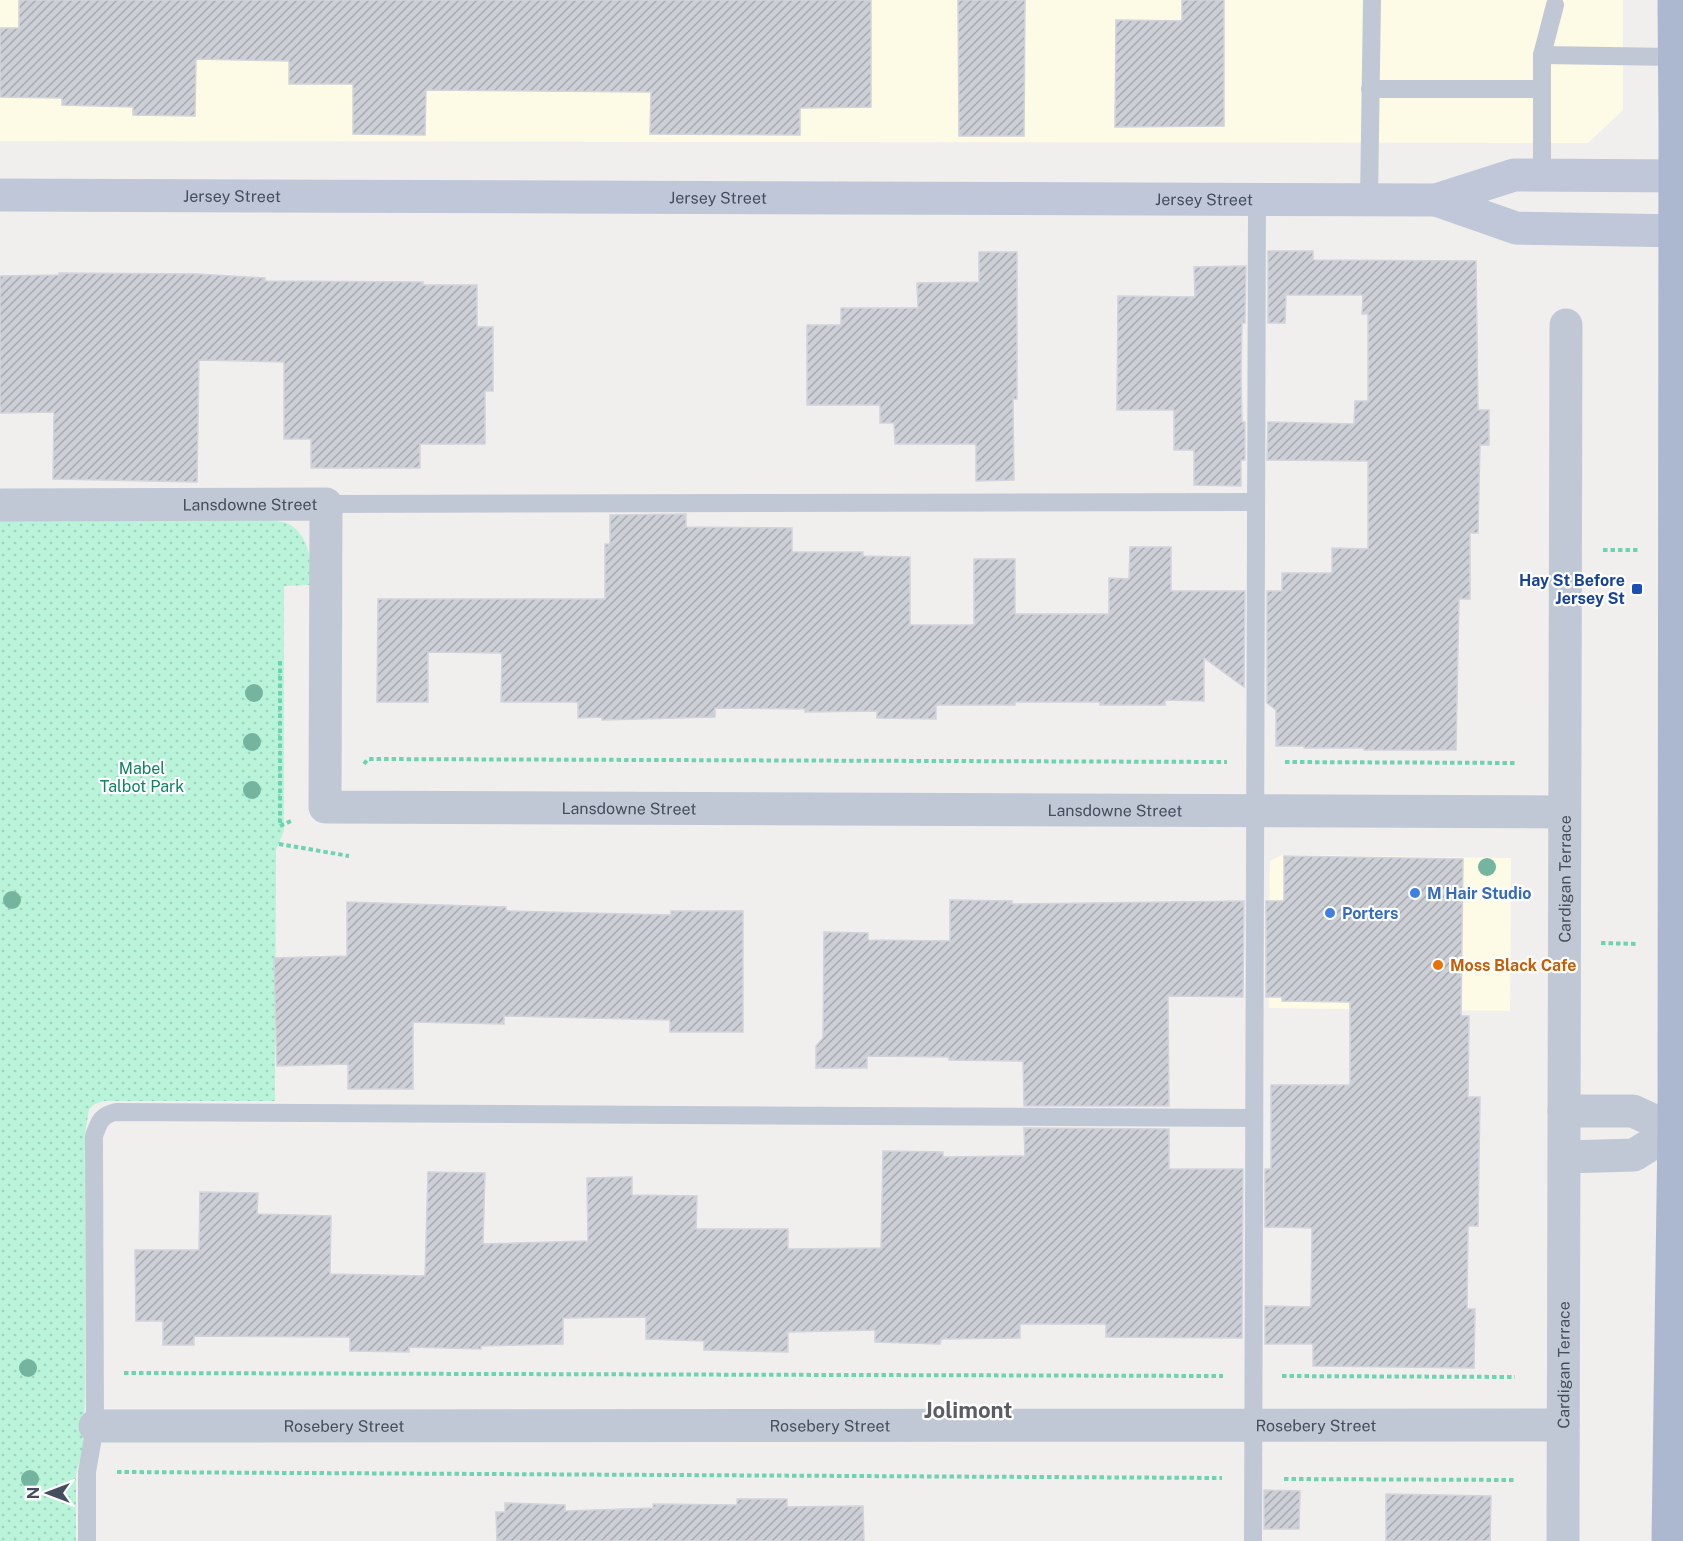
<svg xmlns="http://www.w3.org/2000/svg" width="1683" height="1541" viewBox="0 0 1683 1541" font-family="'Public Sans',sans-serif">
	<defs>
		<pattern id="park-dots" width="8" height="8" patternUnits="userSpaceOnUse" patternTransform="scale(1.5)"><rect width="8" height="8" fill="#b9f3d9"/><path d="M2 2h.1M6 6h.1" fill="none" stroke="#a0d2bd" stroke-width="1.8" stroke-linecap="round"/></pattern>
		<pattern id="building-hatch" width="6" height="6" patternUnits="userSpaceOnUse" patternTransform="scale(1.5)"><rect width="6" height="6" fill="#cdcfd7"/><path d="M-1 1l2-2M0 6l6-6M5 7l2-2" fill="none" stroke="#a8aab2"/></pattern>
	</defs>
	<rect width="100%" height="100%" fill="#f1efee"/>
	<g fill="#fdfbe6">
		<path d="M 0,0 L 1623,0 L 1623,110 L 1588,143 L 0,141 Z"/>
		<path d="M 1282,855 L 1511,858 L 1510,1011 L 1269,1008 L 1270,861 Z"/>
	</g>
	<path fill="url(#park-dots)" d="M 271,520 C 276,521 285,522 289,524 C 311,537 311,564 312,585 L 284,586 L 284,831 L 276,850 L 275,1101 L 104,1101 L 95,1104 L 89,1109 L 85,1134 L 85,1396 L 83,1448 L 76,1474 L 76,1541 L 0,1541 L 0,521 Z"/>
	<g fill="url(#building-hatch)" stroke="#d2d3db" stroke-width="1.5">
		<path d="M 19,0 L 871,0 L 871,107 L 800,108 L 800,135 L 650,134 L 651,92 L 426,90 L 425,135 L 353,134 L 353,84 L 289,84 L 289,61 L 196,59 L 195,116 L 133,115 L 133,107 L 62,105 L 62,98 L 0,97 L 0,28 L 19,28 Z"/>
		<path d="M 958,0 L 1025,0 L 1024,136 L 959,136 Z"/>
		<path d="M 1182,0 L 1224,0 L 1224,126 L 1115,127 L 1116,20 L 1182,21 Z"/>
		<path d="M 1268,251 L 1313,251 L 1313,260 L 1476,261 L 1478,410 L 1489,410 L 1489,445 L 1480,445 L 1478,533 L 1470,533 L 1470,599 L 1459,599 L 1456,750 L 1364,750 L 1364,748 L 1304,748 L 1304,746 L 1276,746 L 1276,710 L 1267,703 L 1267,591 L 1282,591 L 1282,573 L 1332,573 L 1332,548 L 1368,549 L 1368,461 L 1267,460 L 1268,422 L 1354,424 L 1355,401 L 1368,401 L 1368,314 L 1362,314 L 1363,295 L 1286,295 L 1285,323 L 1268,323 Z"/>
		<path d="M 979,252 L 1017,252 L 1017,399 L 1013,399 L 1014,480 L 976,481 L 976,444 L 895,444 L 894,423 L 880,423 L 880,405 L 807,405 L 807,325 L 841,325 L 841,308 L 918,308 L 917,283 L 979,282 Z"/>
		<path d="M 1246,266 L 1245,323 L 1242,323 L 1241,376 L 1242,422 L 1245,422 L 1245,460 L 1241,460 L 1241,486 L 1194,485 L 1194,450 L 1174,450 L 1174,410 L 1117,410 L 1118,296 L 1195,297 L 1194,267 Z"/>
		<path d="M 59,273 L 197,274 L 265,278 L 265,281 L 423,282 L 423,285 L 477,285 L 477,327 L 493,327 L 493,391 L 485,391 L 485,444 L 420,444 L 420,468 L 311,468 L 311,439 L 284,439 L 284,362 L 199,360 L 197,482 L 53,479 L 54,412 L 0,413 L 0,276 L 59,275 Z"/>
		<path d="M 686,514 L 686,527 L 792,528 L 792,552 L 863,552 L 863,556 L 910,557 L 910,625 L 974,625 L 974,559 L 1015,559 L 1015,614 L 1109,614 L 1109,578 L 1129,579 L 1130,547 L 1171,547 L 1171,591 L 1245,591 L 1244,687 L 1204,658 L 1204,701 L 1165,700 L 1165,705 L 1100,705 L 1100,702 L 1015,702 L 1015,705 L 936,705 L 936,719 L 877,718 L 877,711 L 805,712 L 805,709 L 715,708 L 715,717 L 602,720 L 602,717 L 578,718 L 578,702 L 501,702 L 502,653 L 428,652 L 428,702 L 377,702 L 378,599 L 605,599 L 605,544 L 610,544 L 610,515 Z"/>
		<path d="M 1284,856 L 1463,859 L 1461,1016 L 1469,1016 L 1468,1097 L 1480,1097 L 1478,1226 L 1468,1226 L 1467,1309 L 1475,1309 L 1474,1368 L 1313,1366 L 1313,1344 L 1265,1344 L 1265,1306 L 1311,1307 L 1312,1228 L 1265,1227 L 1265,1169 L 1271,1169 L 1271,1085 L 1350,1085 L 1350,1002 L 1282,1001 L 1282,997 L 1266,997 L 1266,901 L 1284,901 Z"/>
		<path d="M 950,900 L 1012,901 L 1012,904 L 1244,901 L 1243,997 L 1168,996 L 1169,1106 L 1024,1106 L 1023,1061 L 949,1060 L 949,1057 L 867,1056 L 867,1068 L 816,1068 L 816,1046 L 823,1038 L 824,932 L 868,933 L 868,940 L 950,941 Z"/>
		<path d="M 347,902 L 506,907 L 506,911 L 671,915 L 671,911 L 743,911 L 743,1032 L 670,1032 L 670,1020 L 504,1016 L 504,1024 L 413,1022 L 413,1089 L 348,1089 L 348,1064 L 277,1066 L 274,958 L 347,956 Z"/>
		<path d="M 1024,1128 L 1169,1129 L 1169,1169 L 1243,1169 L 1242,1338 L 1106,1337 L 1106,1324 L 1020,1324 L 1020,1338 L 941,1339 L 940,1344 L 875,1342 L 875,1330 L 788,1332 L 788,1352 L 704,1350 L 704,1341 L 646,1339 L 646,1317 L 563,1318 L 563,1344 L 481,1346 L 481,1349 L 409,1347 L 409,1352 L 350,1351 L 350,1337 L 194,1336 L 194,1345 L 163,1345 L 163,1321 L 136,1321 L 135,1250 L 199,1250 L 200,1192 L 258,1193 L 257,1214 L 331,1216 L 330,1274 L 425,1276 L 428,1172 L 485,1173 L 483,1244 L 588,1241 L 587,1178 L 632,1177 L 632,1195 L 697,1196 L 696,1229 L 788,1229 L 788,1249 L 881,1248 L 883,1151 L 943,1152 L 943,1157 L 1025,1156 Z"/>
		<path d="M 1264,1490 L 1300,1491 L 1299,1529 L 1264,1529 Z"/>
		<path d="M 1386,1494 L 1491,1496 L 1490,1541 L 1386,1541 Z"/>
		<path d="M 737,1499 L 787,1499 L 787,1507 L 863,1506 L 864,1541 L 497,1541 L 496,1512 L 505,1512 L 505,1503 L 565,1505 L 565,1511 L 653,1508 L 653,1504 L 737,1505 Z"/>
	</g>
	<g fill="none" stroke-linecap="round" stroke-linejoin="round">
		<g stroke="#6ed3b3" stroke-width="4" stroke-dasharray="4.5 3" stroke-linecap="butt">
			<path d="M 1603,550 L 1638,550"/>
			<path d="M 280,661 L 280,826 L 291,821"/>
			<path d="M 1285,762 L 1517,763"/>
			<path d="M 364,764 L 368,759 L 1227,762"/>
			<path d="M 279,844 L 349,856"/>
			<path d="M 1601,943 L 1638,944"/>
			<path d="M 124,1373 L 1223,1376"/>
			<path d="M 1282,1376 L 1515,1377"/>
			<path d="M 117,1472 L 1222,1478"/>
			<path d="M 1284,1479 L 1514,1480"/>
		</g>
		<g stroke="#c1c8d5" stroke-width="18">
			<path d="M 1542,55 L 1675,57"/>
			<path d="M 1370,89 L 1542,89"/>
			<path d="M 1542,175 L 1542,55 L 1555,5"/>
			<path d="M 1369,200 L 1372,0"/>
			<path d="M 326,504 L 1256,502"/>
			<path d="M 87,1541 L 87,1472 L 95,1426 L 94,1136 C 99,1122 101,1115 116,1112 L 1254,1118"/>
			<path d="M 1253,1541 L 1257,200"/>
		</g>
		<g stroke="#c1c8d5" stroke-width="33">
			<path id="s1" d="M 0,505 L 326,504 L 325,807 L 1563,812"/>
			<path d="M 1564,1111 L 1633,1111 L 1674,1130"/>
			<path d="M 1565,1157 L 1634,1155 L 1674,1130"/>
			<path id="s2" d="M 95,1426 L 1563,1425"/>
			<path id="s3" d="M 1563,1541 L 1566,325"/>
		</g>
		<g stroke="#bfc7d9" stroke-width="33">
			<path id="s4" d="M 0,195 L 1436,200 L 1514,175 L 1683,176"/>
			<path d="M 1436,200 L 1516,228 L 1683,231"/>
		</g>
		<path stroke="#acb8d0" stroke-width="33" d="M 1668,1541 L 1674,1130 L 1675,130 L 1674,0"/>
	</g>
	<g fill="#75b59f">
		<circle cx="254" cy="693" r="9"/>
		<circle cx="252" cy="742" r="9"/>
		<circle cx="252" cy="790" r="9"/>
		<circle cx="1487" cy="867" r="9"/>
		<circle cx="12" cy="900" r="9"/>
		<circle cx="28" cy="1368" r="9"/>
		<circle cx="30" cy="1479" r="9"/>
	</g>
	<rect fill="#1a4fb4" stroke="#fff" stroke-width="2" x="1631" y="583" width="12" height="12" rx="3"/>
	<g fill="#3f7fe0" stroke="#fff" stroke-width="2">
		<circle cx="1415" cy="893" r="6"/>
		<circle cx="1330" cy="913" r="6"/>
	</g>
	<circle fill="#e8710a" stroke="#fff" stroke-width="2" cx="1438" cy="965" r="6"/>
	<g text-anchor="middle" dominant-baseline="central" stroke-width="4.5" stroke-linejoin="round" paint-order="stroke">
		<g font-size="16" fill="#454e5d" stroke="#fff">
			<text stroke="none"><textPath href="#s4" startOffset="232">Jersey Street</textPath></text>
			<text stroke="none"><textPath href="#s4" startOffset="718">Jersey Street</textPath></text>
			<text stroke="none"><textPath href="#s4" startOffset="1204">Jersey Street</textPath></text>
			<text stroke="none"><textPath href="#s1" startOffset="250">Lansdowne Street</textPath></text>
			<text stroke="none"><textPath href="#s1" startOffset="933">Lansdowne Street</textPath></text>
			<text stroke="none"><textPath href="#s1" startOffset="1419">Lansdowne Street</textPath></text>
			<text stroke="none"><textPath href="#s3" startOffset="662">Cardigan Terrace</textPath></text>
			<text stroke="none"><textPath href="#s3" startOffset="176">Cardigan Terrace</textPath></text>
			<text stroke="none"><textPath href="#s2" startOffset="735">Rosebery Street</textPath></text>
			<text stroke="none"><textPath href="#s2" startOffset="1221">Rosebery Street</textPath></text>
			<text stroke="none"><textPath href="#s2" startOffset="249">Rosebery Street</textPath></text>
		</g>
		<g font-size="16" font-weight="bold" fill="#164399" stroke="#fff" text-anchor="end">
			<text x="1625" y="580">Hay St Before<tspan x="1625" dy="18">Jersey St</tspan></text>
		</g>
		<g font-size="16" fill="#0f855e" stroke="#fff">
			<text x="142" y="768">Mabel<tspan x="142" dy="18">Talbot Park</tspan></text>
		</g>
		<g font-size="16" font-weight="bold" fill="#366cbe" stroke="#fff" text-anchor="start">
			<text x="1427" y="893">M Hair Studio</text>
			<text x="1342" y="913">Porters</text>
		</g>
		<g font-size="16" font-weight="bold" fill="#c56008" stroke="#fff" text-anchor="start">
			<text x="1450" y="965">Moss Black Cafe</text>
		</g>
		<g font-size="22" font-weight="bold" fill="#5a5d64" stroke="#fff">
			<text x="968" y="1410">Jolimont</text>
		</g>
	</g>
	<g transform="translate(48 1493) rotate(270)" stroke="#ffffff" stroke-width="4.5" paint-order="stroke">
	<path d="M0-4.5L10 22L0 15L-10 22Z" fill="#454e5d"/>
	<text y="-9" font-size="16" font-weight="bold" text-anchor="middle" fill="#454e5d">N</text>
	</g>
</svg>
